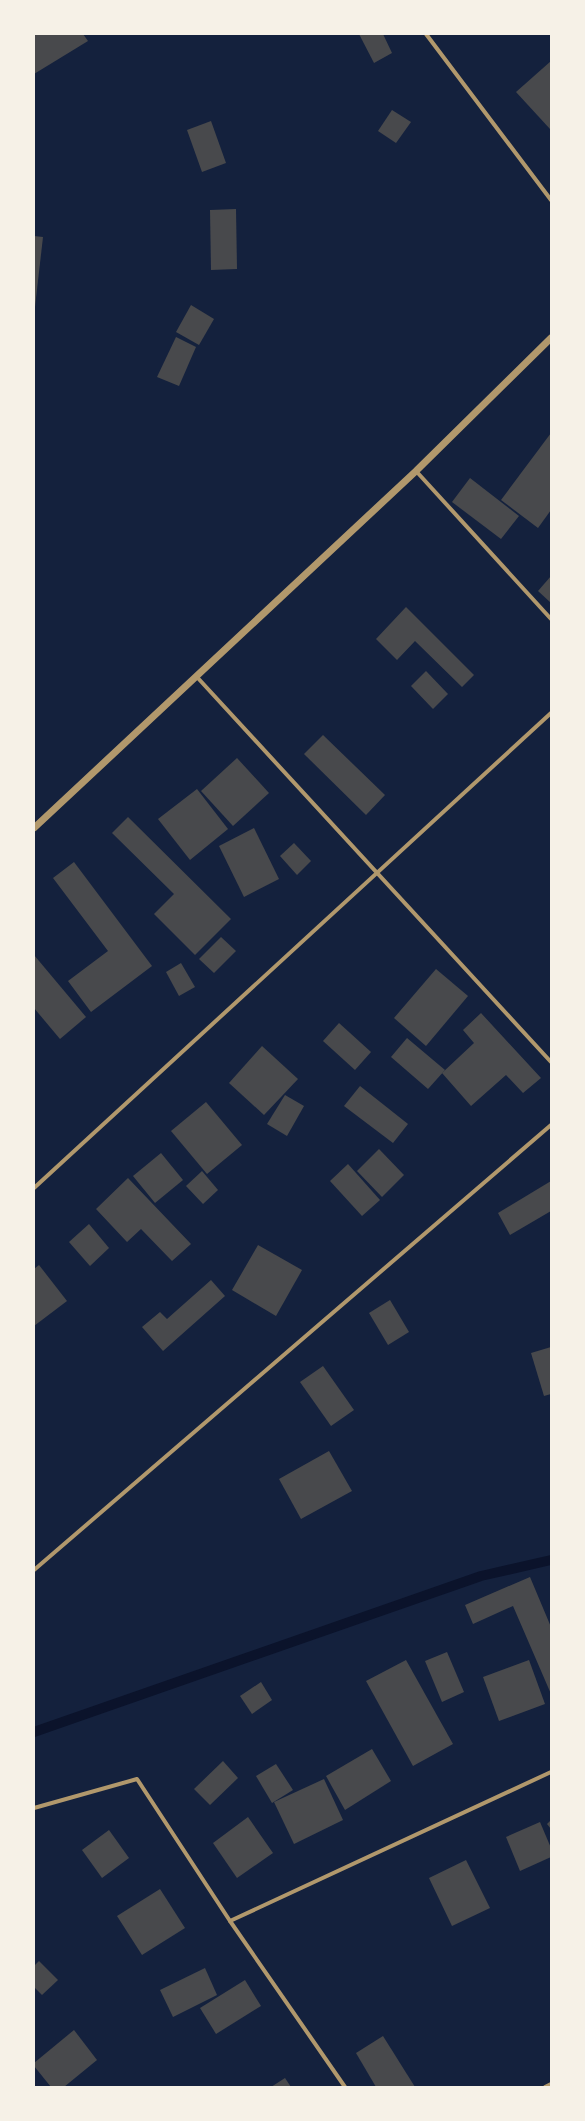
<svg xmlns="http://www.w3.org/2000/svg" width="585" height="2121" viewBox="0 0 585 2121" font-family="Barlow,sans-serif">
	<rect width="100%" height="100%" fill="#14213d"/>
	<g fill="none" stroke-linecap="round" stroke-linejoin="round">
		<path stroke="#0b132b" stroke-width="10" d="M 34,1732 L 481,1576 L 551,1560"/>
	</g>
	<g fill="#48494c">
		<path d="M 34,34 L 83,34 L 88,41 L 34,74 Z"/>
		<path d="M 359,34 L 383,34 L 392,53 L 374,63 Z"/>
		<path d="M 551,61 L 551,127 L 550,129 L 516,92 Z"/>
		<path d="M 392,110 L 411,122 L 396,143 L 378,131 Z"/>
		<path d="M 211,121 L 226,163 L 202,172 L 187,130 Z"/>
		<path d="M 236,209 L 237,269 L 211,270 L 210,210 Z"/>
		<path d="M 34,236 L 43,237 L 35,307 L 34,306 Z"/>
		<path d="M 191,305 L 214,319 L 199,345 L 176,332 Z"/>
		<path d="M 176,337 L 196,347 L 179,386 L 157,377 Z"/>
		<path d="M 551,433 L 551,510 L 538,528 L 501,500 Z"/>
		<path d="M 470,478 L 519,516 L 501,539 L 452,502 Z"/>
		<path d="M 551,576 L 551,603 L 538,591 Z"/>
		<path d="M 406,607 L 474,675 L 462,687 L 415,641 L 397,660 L 376,639 Z"/>
		<path d="M 426,671 L 448,694 L 433,709 L 411,686 Z"/>
		<path d="M 323,735 L 385,795 L 366,815 L 304,754 Z"/>
		<path d="M 237,758 L 269,793 L 233,826 L 201,791 Z"/>
		<path d="M 197,789 L 228,829 L 190,860 L 158,819 Z"/>
		<path d="M 128,817 L 231,919 L 195,955 L 154,914 L 174,894 L 112,833 Z"/>
		<path d="M 254,828 L 279,879 L 244,897 L 219,846 Z"/>
		<path d="M 294,843 L 311,861 L 297,875 L 280,856 Z"/>
		<path d="M 74,862 L 152,966 L 91,1012 L 68,981 L 108,951 L 53,878 Z"/>
		<path d="M 221,937 L 236,951 L 214,973 L 199,959 Z"/>
		<path d="M 34,955 L 86,1017 L 60,1039 L 34,1008 Z"/>
		<path d="M 181,963 L 195,987 L 179,996 L 166,972 Z"/>
		<path d="M 436,969 L 468,996 L 426,1046 L 394,1018 Z"/>
		<path d="M 481,1013 L 541,1078 L 523,1093 L 506,1075 L 471,1106 L 442,1073 L 474,1043 L 463,1030 Z"/>
		<path d="M 339,1023 L 371,1052 L 355,1070 L 323,1041 Z"/>
		<path d="M 407,1038 L 445,1070 L 428,1089 L 391,1057 Z"/>
		<path d="M 262,1046 L 298,1079 L 264,1115 L 229,1083 Z"/>
		<path d="M 360,1086 L 408,1124 L 393,1143 L 344,1106 Z"/>
		<path d="M 285,1095 L 304,1106 L 287,1136 L 267,1124 Z"/>
		<path d="M 206,1102 L 242,1145 L 207,1174 L 171,1131 Z"/>
		<path d="M 379,1149 L 404,1175 L 382,1197 L 357,1171 Z"/>
		<path d="M 161,1153 L 183,1180 L 155,1203 L 133,1176 Z"/>
		<path d="M 348,1164 L 380,1200 L 362,1216 L 330,1181 Z"/>
		<path d="M 202,1171 L 218,1190 L 203,1204 L 186,1186 Z"/>
		<path d="M 128,1178 L 191,1244 L 172,1261 L 141,1229 L 127,1242 L 96,1209 Z"/>
		<path d="M 551,1181 L 551,1211 L 510,1235 L 498,1213 Z"/>
		<path d="M 89,1224 L 109,1248 L 90,1266 L 69,1242 Z"/>
		<path d="M 258,1245 L 302,1270 L 276,1316 L 232,1290 Z"/>
		<path d="M 39,1265 L 67,1301 L 34,1326 L 34,1269 Z"/>
		<path d="M 211,1280 L 225,1296 L 163,1351 L 142,1327 L 160,1312 L 167,1319 Z"/>
		<path d="M 390,1300 L 409,1332 L 388,1345 L 369,1313 Z"/>
		<path d="M 551,1347 L 551,1394 L 544,1396 L 531,1353 Z"/>
		<path d="M 323,1366 L 354,1410 L 331,1426 L 300,1382 Z"/>
		<path d="M 329,1451 L 352,1491 L 301,1519 L 279,1479 Z"/>
		<path d="M 530,1577 L 551,1627 L 551,1694 L 513,1606 L 473,1624 L 465,1605 Z"/>
		<path d="M 447,1652 L 464,1692 L 442,1702 L 425,1661 Z"/>
		<path d="M 406,1660 L 453,1744 L 413,1766 L 366,1681 Z"/>
		<path d="M 529,1660 L 545,1704 L 499,1721 L 483,1677 Z"/>
		<path d="M 261,1682 L 272,1700 L 252,1714 L 240,1696 Z"/>
		<path d="M 372,1749 L 391,1781 L 345,1810 L 326,1776 Z"/>
		<path d="M 223,1761 L 238,1778 L 210,1805 L 194,1789 Z"/>
		<path d="M 276,1764 L 293,1790 L 272,1803 L 256,1776 Z"/>
		<path d="M 324,1779 L 343,1820 L 294,1844 L 274,1802 Z"/>
		<path d="M 248,1817 L 273,1853 L 237,1878 L 213,1843 Z"/>
		<path d="M 551,1820 L 551,1829 L 547,1824 Z"/>
		<path d="M 540,1822 L 551,1848 L 551,1857 L 520,1871 L 506,1837 Z"/>
		<path d="M 109,1830 L 129,1858 L 102,1878 L 82,1850 Z"/>
		<path d="M 466,1860 L 490,1908 L 452,1926 L 429,1878 Z"/>
		<path d="M 160,1889 L 185,1928 L 142,1955 L 117,1916 Z"/>
		<path d="M 39,1961 L 58,1980 L 42,1995 L 34,1987 L 34,1966 Z"/>
		<path d="M 205,1968 L 217,1995 L 173,2017 L 160,1990 Z"/>
		<path d="M 245,1980 L 261,2006 L 216,2034 L 200,2008 Z"/>
		<path d="M 74,2030 L 97,2060 L 64,2087 L 51,2087 L 34,2066 L 34,2063 Z"/>
		<path d="M 383,2036 L 415,2087 L 376,2087 L 356,2053 Z"/>
		<path d="M 285,2078 L 291,2087 L 271,2087 Z"/>
	</g>
	<g fill="none" stroke-linecap="round" stroke-linejoin="round">
		<g stroke="#b1986c" stroke-width="4">
			<path d="M 426,34 L 551,200"/>
			<path d="M 416,471 L 551,619"/>
			<path d="M 196,676 L 551,1062"/>
			<path d="M 34,1188 L 551,713"/>
			<path d="M 34,1570 L 551,1125"/>
			<path d="M 34,1808 L 137,1779 L 230,1921 L 345,2087"/>
			<path d="M 230,1921 L 551,1772"/>
			<path d="M 545,2087 L 551,2084"/>
		</g>
		<path stroke="#b1986c" stroke-width="7" d="M 34,828 L 416,471 L 551,338"/>
	</g>
	<rect width="585" height="2121" fill="none" stroke="#f6f1e7" stroke-width="70"/>
</svg>
